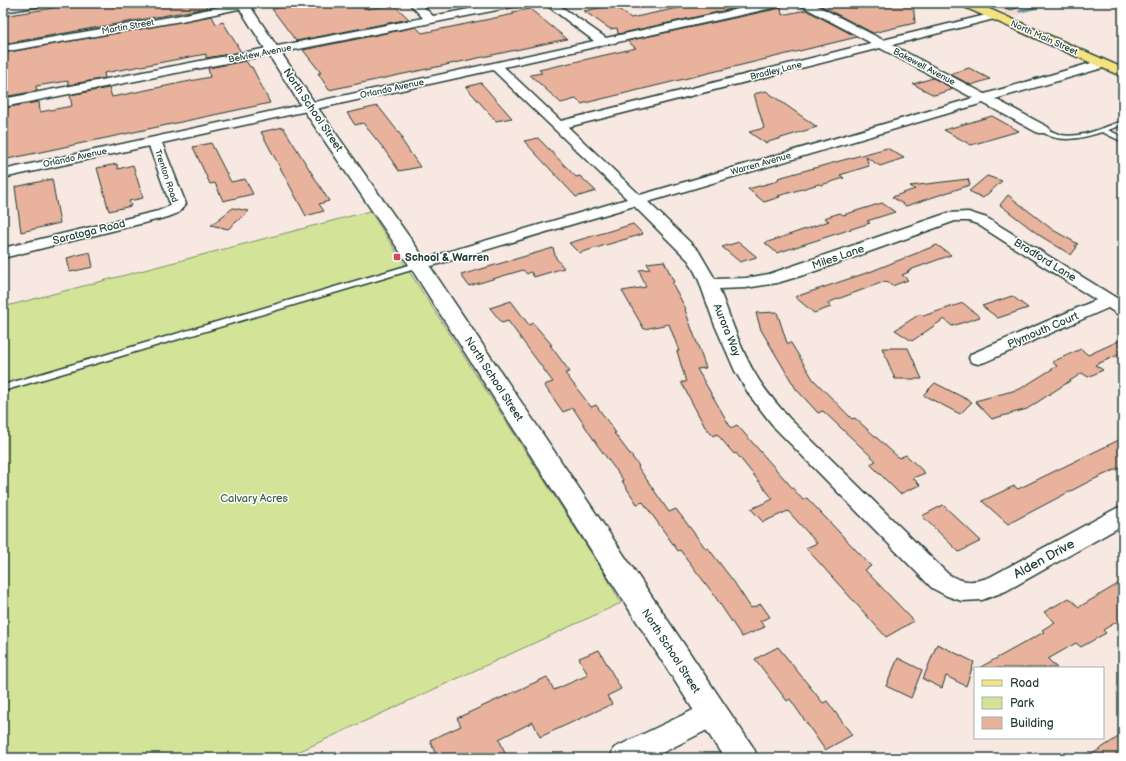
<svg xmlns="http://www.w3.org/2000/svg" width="1126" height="761" viewBox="0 0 1126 761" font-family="'Balsamiq Sans',sans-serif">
	<rect width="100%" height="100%" fill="#f8e8e2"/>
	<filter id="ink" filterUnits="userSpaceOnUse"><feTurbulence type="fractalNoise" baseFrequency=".025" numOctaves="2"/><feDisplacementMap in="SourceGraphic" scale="8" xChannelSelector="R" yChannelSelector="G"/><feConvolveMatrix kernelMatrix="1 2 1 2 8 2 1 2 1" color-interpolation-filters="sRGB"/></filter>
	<g filter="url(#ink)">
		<path fill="#f3d8cd" d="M 985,3 L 1065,3 L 1012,16 Z"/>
		<path fill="#d3e498" stroke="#799066" d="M 370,211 L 606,576 L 621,603 L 285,758 L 3,758 L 3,307 Z"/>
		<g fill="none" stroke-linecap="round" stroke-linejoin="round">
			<path stroke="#5f99a1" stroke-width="3" d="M 1020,11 L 1053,3"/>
		</g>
		<g fill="#e8b29d" stroke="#1f3d34">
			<path d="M 72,3 L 204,3 L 207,8 L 3,44 L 3,16 L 72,5 Z"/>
			<path d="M 307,3 L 327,3 L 331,8 L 361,3 L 367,9 L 394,5 L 409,19 L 296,41 L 272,9 Z"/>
			<path d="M 701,3 L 759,3 L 618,34 L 617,28 L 610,29 L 584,11 L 613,5 L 631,18 Z"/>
			<path d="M 835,3 L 913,3 L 915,23 L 873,33 L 821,6 Z"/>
			<path d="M 781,8 L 782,15 L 806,10 L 857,37 L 581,104 L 576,99 L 561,103 L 530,75 L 542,73 L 539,70 L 636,48 L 627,41 Z"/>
			<path d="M 530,9 L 567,39 L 329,90 L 318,73 L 321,73 L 303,50 L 416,27 L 422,33 L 514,14 L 512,12 Z"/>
			<path d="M 212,16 L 216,24 L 223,22 L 241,52 L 206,58 L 206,54 L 104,73 L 105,78 L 68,85 L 68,81 L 36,86 L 37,91 L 3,97 L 3,53 Z"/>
			<path d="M 246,61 L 250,67 L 252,67 L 270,103 L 3,160 L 3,108 L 39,102 L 40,112 L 72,106 L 70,95 L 109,88 L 112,97 L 210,77 L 208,68 Z"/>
			<path d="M 969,68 L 990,79 L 971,85 L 950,74 Z"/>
			<path d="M 933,78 L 954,89 L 934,95 L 913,84 Z"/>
			<path d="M 481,83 L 512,118 L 496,121 L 466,87 Z"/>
			<path d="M 766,91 L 817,127 L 765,143 L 749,132 L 764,128 L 754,94 Z"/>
			<path d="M 378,106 L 403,138 L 401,139 L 420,167 L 399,171 L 384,149 L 363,123 L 355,125 L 347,113 Z"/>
			<path d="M 992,116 L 1019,131 L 971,145 L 944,130 Z"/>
			<path d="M 283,127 L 329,201 L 319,204 L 324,211 L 306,216 L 261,132 Z"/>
			<path d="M 538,138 L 576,177 L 580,176 L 596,191 L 576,197 L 524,141 Z"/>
			<path d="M 211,143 L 231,182 L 245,179 L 253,194 L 223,201 L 215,183 L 210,184 L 193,147 Z"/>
			<path d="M 887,148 L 904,158 L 880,166 L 866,157 L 869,166 L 840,175 L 844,178 L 821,185 L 819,184 L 778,196 L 780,197 L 764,202 L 748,189 L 774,182 L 779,179 L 778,178 Z"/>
			<path d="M 117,164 L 118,169 L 133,165 L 143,198 L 129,201 L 131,206 L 109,211 L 97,168 Z"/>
			<path d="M 987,176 L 1002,181 L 983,198 L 969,191 Z"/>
			<path d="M 52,179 L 60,223 L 21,232 L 15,187 Z"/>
			<path d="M 968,179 L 970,185 L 906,206 L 892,197 L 915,189 L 910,186 Z"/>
			<path d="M 1008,195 L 1053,230 L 1078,244 L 1075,246 L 1077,247 L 1071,255 L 1039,235 L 1000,205 Z"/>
			<path d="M 882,203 L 895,212 L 867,221 L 870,223 L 777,253 L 765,243 L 829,221 L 824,218 L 840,213 L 843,215 Z"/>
			<path d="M 233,208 L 249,211 L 228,229 L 211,225 Z"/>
			<path d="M 633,224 L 643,234 L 579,253 L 569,243 Z"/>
			<path d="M 739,242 L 757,257 L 740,262 L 722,247 Z"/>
			<path d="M 937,245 L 951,255 L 907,271 L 909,272 L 902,275 L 908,280 L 892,286 L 886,281 L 827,303 L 831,307 L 814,313 L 795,297 L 872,271 Z"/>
			<path d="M 553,248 L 556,258 L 564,268 L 534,277 L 531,272 L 527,274 L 523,270 L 469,286 L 461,275 Z"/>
			<path d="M 90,252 L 93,267 L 70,272 L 67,258 Z"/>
			<path d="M 664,261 L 674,282 L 672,283 L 686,309 L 685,310 L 706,368 L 697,369 L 731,428 L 737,425 L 803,500 L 807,498 L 871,566 L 865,570 L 914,621 L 886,637 L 806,548 L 817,543 L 788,511 L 763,522 L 751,509 L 773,499 L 736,453 L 734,454 L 717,434 L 713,436 L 705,427 L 681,382 L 686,382 L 677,351 L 679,351 L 669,324 L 644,329 L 622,291 L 646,287 L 639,270 L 650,269 L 647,263 Z"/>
			<path d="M 1012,296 L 1028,308 L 998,318 L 982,306 Z"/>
			<path d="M 511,301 L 529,325 L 533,323 L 552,345 L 550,345 L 570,372 L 565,373 L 591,407 L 596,405 L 616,433 L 614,433 L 639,466 L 638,467 L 669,512 L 676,509 L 706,549 L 708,548 L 734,582 L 751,608 L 761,604 L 770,617 L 760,621 L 765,627 L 742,637 L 712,592 L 680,550 L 678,551 L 643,502 L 637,504 L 622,481 L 624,481 L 598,446 L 573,408 L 563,412 L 544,385 L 553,382 L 508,321 L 502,323 L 490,308 Z"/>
			<path d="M 963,303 L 980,317 L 952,326 L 944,319 L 912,341 L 895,330 L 920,314 L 923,316 Z"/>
			<path d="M 777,312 L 787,343 L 791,343 L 813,379 L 852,419 L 855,418 L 899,458 L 906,455 L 925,473 L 913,478 L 920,485 L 900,494 L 870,464 L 876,461 L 823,411 L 818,413 L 796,389 L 761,330 L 756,313 Z"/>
			<path d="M 1123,339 L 1123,353 L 1095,365 L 1103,370 L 1088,377 L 1082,373 L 1027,409 L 992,419 L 975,401 L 1020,389 L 1057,366 L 1052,362 L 1081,349 L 1088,355 Z"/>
			<path d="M 882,348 L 908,348 L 922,379 L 895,379 Z"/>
			<path d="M 935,383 L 972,402 L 960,414 L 923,395 Z"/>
			<path d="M 1123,438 L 1123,466 L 1088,482 L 1008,524 L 982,501 L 1014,486 L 1018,489 Z"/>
			<path d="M 943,505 L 981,541 L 959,552 L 922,516 Z"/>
			<path d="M 1123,581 L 1123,618 L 1103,630 L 1106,633 L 1081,647 L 1076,643 L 1048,659 L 1057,668 L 979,668 L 1044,632 L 1042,630 L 1055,622 L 1044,612 L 1069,598 L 1079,607 Z"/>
			<path d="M 937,644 L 974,662 L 966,686 L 946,676 L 942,688 L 923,679 Z"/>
			<path d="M 778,647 L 823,703 L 827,701 L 852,735 L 825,750 L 790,699 L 787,701 L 755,659 Z"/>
			<path d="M 599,650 L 621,689 L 607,696 L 612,704 L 540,737 L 533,722 L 499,739 L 505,753 L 494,758 L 469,758 L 466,753 L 456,758 L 437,758 L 430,740 L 461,726 L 457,718 L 547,677 L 554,690 L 588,675 L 579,658 Z"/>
			<path d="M 898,658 L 922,670 L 911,698 L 886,686 Z"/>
			<path d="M 1123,734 L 1123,758 L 1086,758 Z"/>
		</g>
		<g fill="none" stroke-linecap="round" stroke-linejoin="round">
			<g stroke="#1f3d34" stroke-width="3">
				<g id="lane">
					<path d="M 3,3 L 12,3 L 3,6 Z"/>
					<path d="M 979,3 L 989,3 L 973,8 L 970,6 Z"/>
					<path d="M 998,3 L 1005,3 L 1011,5 L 1030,3 L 1010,9 Z"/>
					<path d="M 1123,121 L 1123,125 L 1108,130 L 1123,137 L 1123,142 L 1102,132 C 1082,138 1058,145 1040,130 L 1043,128 C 1049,130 1055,133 1061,135 C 1082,139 1103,127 1123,121 Z"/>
					<path d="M 416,263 L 422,263 L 423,265 L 422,267 L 3,391 L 3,385 Z"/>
				</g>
			</g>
			<g stroke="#1f3d34" stroke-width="3">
				<g id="street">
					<path d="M 21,3 L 47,3 L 42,6 L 3,12 L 3,6 Z"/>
					<path d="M 238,3 L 258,3 L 253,6 L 181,21 L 3,52 L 3,46 L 181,15 Z"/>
					<path d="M 409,3 L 420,3 L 433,16 L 500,3 L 522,3 L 517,6 L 3,107 L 3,99 L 423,18 Z"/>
					<path d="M 544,3 L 556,3 L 606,38 L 766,3 L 786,3 L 781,6 L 504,67 L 561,121 L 871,43 L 800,5 L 799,3 L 812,3 L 883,40 L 994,13 L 998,14 L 999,16 L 998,18 L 892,45 L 985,94 L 1098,61 L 1106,61 L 1108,64 L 1106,67 L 995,99 L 1048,127 L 1050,130 L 1048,133 L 1038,133 L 983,103 L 648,202 L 698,250 L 715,279 L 746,278 L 769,274 L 948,213 L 968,212 L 987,218 L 1123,302 L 1123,315 L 1117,314 L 1108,308 L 985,362 L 978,364 L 971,362 L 969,358 L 971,354 L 1096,300 L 977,224 L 968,221 L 955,221 L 807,274 L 777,283 L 746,288 L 719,289 C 731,318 740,350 757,377 C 766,392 778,405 789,418 L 948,574 C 963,583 974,583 990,577 L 1115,509 L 1123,506 L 1123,525 L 1006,591 L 982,600 L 962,601 L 947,596 L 932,588 L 775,428 L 750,396 L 735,371 L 714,323 L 698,278 L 689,261 L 634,206 L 425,268 L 419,270 L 413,268 L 411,265 L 413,262 L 627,199 L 493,70 L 162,143 L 186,204 L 178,213 L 168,217 L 3,258 L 3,248 L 158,211 L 168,207 L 170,204 L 149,146 L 3,178 L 3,170 L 594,41 ZM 880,48 L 973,98 L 640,195 L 568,127 Z"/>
					<path d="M 712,701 L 721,705 L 725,714 L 721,723 L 652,758 L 610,758 L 614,748 Z"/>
				</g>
			</g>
			<g stroke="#1f3d34" stroke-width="3">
				<path id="secondary" d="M 236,3 L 248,3 L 320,111 L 429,265 L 753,747 L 758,758 L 724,758 L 409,265 L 305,112 Z"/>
			</g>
			<g stroke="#1f3d34" stroke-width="3">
				<path id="primary" d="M 960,3 L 976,3 L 1123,68 L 1123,77 L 962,6 Z"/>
			</g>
			<use href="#lane" fill="#fff" fill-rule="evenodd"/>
			<use href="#street" fill="#fff" fill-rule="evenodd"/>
			<use href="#secondary" fill="#fff" fill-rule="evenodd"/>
			<use href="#primary" fill="#f5e381" fill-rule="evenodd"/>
		</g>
	</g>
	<rect fill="#d1495b" stroke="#fff" stroke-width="1.5" x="393" y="253" width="8" height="8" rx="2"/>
	<g text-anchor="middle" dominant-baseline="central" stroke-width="3" stroke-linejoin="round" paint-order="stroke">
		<g font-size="9" fill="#1f3d34" stroke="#fff">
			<text transform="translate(128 27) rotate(-10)">Martin Street</text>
			<text transform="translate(1044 38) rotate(24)">North Main Street</text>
			<text transform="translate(260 54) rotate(-11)">Belview Avenue</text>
			<text transform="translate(924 67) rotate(28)">Bakewell Avenue</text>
			<text transform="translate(776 71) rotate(-14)">Bradley Lane</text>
			<text transform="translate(392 89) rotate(-12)">Orlando Avenue</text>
			<text transform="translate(75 158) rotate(-12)">Orlando Avenue</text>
			<text transform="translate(761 164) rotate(-16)">Warren Avenue</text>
			<text transform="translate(166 176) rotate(71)">Trenton Road</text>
		</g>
		<g font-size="11" fill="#1f3d34" stroke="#fff">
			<text transform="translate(313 110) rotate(56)">North School Street</text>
			<text transform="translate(89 232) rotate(-14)">Saratoga Road</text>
			<text transform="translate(838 257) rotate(-19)">Miles Lane</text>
			<text transform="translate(1045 260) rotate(32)">Bradford Lane</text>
			<text transform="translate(727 330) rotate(68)">Aurora Way</text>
			<text transform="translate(1043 330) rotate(-23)">Plymouth Court</text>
			<text transform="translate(494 379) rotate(57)">North School Street</text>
			<text transform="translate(671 651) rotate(57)">North School Street</text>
		</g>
		<g font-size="11" font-weight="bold" fill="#1f3d34" stroke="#fff" text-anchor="start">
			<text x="405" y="257">School &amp; Warren</text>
		</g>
		<g font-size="11" fill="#435e48" stroke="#fff">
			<text x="254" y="498">Calvary Acres</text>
		</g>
		<g font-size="13" fill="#1f3d34" stroke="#fff">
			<text transform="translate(1044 559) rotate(-29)">Alden Drive</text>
		</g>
	</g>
	<rect width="1126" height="761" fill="none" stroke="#fff" stroke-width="16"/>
	<rect x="8" y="8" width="1110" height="745" fill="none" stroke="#1f3d34" stroke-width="1.5" filter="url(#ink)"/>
	<rect x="974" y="667" width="130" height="72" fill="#ffffff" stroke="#a5b1ae"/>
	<rect x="982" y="680" width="20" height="6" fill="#f5e381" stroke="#a5b1ae"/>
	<text x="1010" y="687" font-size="12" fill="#1f3d34">Road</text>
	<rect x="982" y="697" width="20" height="12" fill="#d3e498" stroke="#a5b1ae"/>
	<text x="1010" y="707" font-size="12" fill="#1f3d34">Park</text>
	<rect x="982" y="717" width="20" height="12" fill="#e8b29d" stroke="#a5b1ae"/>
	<text x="1010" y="727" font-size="12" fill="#1f3d34">Building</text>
</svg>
